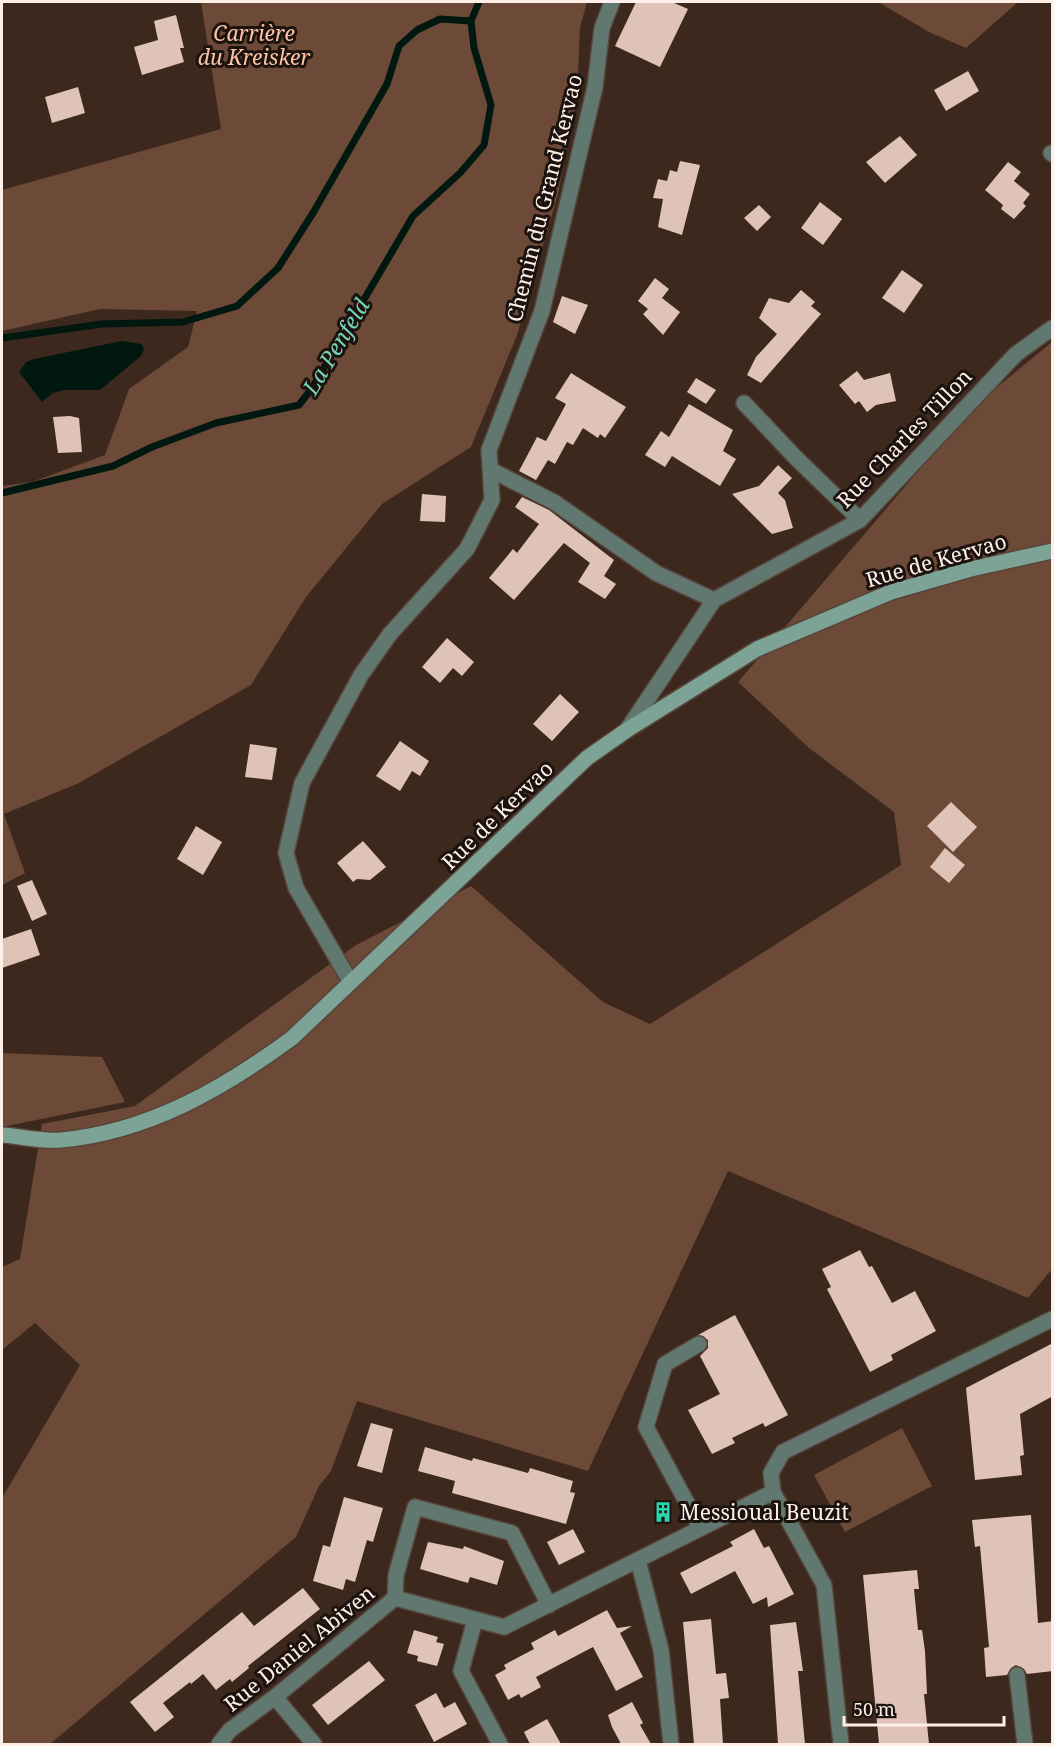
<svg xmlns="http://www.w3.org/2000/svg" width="1054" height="1746" viewBox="0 0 1054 1746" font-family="'Noto Serif',serif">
	<rect width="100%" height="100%" fill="#3c281d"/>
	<g fill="#6d4937">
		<path d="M 201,2 L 587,2 L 580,28 L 577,95 L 558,194 L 517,335 L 471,447 L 382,504 L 306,597 L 251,685 L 79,783 L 4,814 L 25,873 L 2,885 L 2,486 L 32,482 L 105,455 L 129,389 L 188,347 L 197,311 L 100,309 L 2,331 L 2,190 L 221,129 Z"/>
		<path d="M 878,2 L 1018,2 L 966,48 L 929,32 Z"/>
		<path d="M 1052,342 L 1052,1269 L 1028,1298 L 728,1171 L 588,1471 L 357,1401 L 331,1471 L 319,1486 L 296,1537 L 50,1744 L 2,1744 L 2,1498 L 80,1365 L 35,1323 L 2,1350 L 2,1267 L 20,1259 L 42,1124 L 135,1106 L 356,945 L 471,886 L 603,1002 L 650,1024 L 901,865 L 894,812 L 809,748 L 738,682 L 973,407 Z"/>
		<path d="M 2,1053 L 102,1057 L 125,1102 L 2,1127 Z"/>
		<path d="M 902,1428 L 932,1486 L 845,1532 L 814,1475 Z"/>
	</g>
	<path fill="#001810" d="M 122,341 L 141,344 L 144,349 L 141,356 L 100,390 L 64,390 L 53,393 L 42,402 L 19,372 L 26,362 L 34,359 Z"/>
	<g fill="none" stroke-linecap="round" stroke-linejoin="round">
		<g stroke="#001810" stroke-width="7">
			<path d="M 2,338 L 102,324 L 183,322 L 237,306 L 278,268 L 313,213 L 387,84 L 399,46 L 417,30 L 440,19 L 471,21"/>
			<path d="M 2,493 L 113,466 L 152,447 L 216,423 L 299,405 L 312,388 L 413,216 L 460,173 L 484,145 L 491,105 L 474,48 L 471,21 L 479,2"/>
		</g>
	</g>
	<g fill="#dec3b6">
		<path d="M 636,2 L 672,2 L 688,9 L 660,67 L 615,46 Z"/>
		<path d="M 176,15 L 184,48 L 180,48 L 184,62 L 142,75 L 134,47 L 158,40 L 154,21 Z"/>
		<path d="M 968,71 L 979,91 L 946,111 L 934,90 Z"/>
		<path d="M 78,87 L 85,113 L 52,123 L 45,97 Z"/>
		<path d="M 900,136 L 917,155 L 885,183 L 866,162 Z"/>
		<path d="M 680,161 L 700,165 L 682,235 L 658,227 L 663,199 L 653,198 L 658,179 L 667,181 L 670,170 L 677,172 Z"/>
		<path d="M 1008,162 L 1021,172 L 1014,181 L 1030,194 L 1023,203 L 1026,206 L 1014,219 L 1001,209 L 1003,205 L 985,190 Z"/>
		<path d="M 820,202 L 842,219 L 823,245 L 801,228 Z"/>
		<path d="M 759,205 L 771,217 L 757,231 L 744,218 Z"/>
		<path d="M 902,270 L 923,285 L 904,313 L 882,298 Z"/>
		<path d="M 655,278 L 669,289 L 662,298 L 680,312 L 663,335 L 643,314 L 648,309 L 638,301 Z"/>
		<path d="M 801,290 L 815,302 L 811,306 L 821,314 L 761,383 L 747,375 L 756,357 L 777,334 L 759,318 L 769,298 L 789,303 Z"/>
		<path d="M 562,296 L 588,305 L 575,334 L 553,322 Z"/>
		<path d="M 857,371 L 864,380 L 890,373 L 896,401 L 876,405 L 867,412 L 859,401 L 855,404 L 839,385 Z"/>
		<path d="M 571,373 L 626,407 L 605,438 L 600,434 L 598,438 L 583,428 L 573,445 L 567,442 L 555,464 L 548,460 L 536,480 L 519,471 L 537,437 L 546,441 L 566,404 L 555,398 Z"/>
		<path d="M 696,378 L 716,390 L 706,404 L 687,392 Z"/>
		<path d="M 689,404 L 733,430 L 723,451 L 736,459 L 720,486 L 672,456 L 665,467 L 645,455 L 661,431 L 669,437 Z"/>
		<path d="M 70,416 L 79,418 L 82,452 L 58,453 L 53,417 Z"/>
		<path d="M 778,465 L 792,478 L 778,493 L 785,500 L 793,528 L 772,534 L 732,494 L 759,486 Z"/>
		<path d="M 422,494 L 446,496 L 445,522 L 420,521 Z"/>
		<path d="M 522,497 L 549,510 L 614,560 L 604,576 L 616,584 L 605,599 L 578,582 L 590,563 L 564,543 L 514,600 L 489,578 L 513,549 L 517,553 L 539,524 L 515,507 Z"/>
		<path d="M 447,638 L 474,662 L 462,676 L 453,668 L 440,683 L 422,667 Z"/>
		<path d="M 560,694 L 579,712 L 552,741 L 533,724 Z"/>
		<path d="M 400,741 L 429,761 L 420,776 L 412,771 L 400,791 L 376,776 Z"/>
		<path d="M 250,744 L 277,748 L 272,780 L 245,777 Z"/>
		<path d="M 951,802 L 977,827 L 953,852 L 927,826 Z"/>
		<path d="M 196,826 L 222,842 L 203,875 L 177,859 Z"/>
		<path d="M 363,841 L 386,867 L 370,880 L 357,879 L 353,882 L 337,863 Z"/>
		<path d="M 945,848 L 965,865 L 949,883 L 930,867 Z"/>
		<path d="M 32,880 L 47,914 L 32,921 L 17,886 Z"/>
		<path d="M 31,929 L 40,955 L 2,968 L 2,939 Z"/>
		<path d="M 860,1250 L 869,1267 L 872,1266 L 892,1303 L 915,1291 L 936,1331 L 891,1355 L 893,1360 L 870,1372 L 827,1289 L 831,1287 L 822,1269 Z"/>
		<path d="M 735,1315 L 788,1415 L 765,1427 L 763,1423 L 732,1438 L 735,1443 L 712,1454 L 688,1410 L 720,1394 L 700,1356 L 708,1348 L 708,1340 L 698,1335 Z"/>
		<path d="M 1053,1343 L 1053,1396 L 1020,1414 L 1024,1455 L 1020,1456 L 1022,1475 L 975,1480 L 966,1388 Z"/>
		<path d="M 371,1423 L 393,1429 L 382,1473 L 357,1466 Z"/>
		<path d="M 425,1447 L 472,1461 L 473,1458 L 528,1473 L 530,1468 L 573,1481 L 570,1492 L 575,1493 L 566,1524 L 452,1493 L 455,1481 L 418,1471 Z"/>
		<path d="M 344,1497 L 383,1508 L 373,1542 L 367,1540 L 355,1582 L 346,1579 L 343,1590 L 313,1581 L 323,1545 L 330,1547 Z"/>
		<path d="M 1031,1515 L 1038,1623 L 1053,1621 L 1053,1671 L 1027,1674 L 1024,1669 L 1016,1665 L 1011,1668 L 1007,1675 L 986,1677 L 984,1648 L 989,1647 L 980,1546 L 975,1547 L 972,1520 Z"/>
		<path d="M 573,1529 L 585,1552 L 559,1565 L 547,1542 Z"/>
		<path d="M 754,1529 L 764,1548 L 769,1546 L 794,1594 L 768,1607 L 767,1597 L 753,1604 L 735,1571 L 691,1594 L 680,1573 L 733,1546 L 730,1542 Z"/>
		<path d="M 428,1542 L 463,1549 L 464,1546 L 504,1561 L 497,1585 L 470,1577 L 468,1583 L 420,1569 Z"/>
		<path d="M 917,1570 L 919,1589 L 914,1589 L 918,1630 L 922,1630 L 925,1651 L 927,1694 L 924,1694 L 929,1744 L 879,1744 L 863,1575 Z"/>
		<path d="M 303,1588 L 320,1609 L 248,1666 L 249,1668 L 232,1682 L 230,1679 L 216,1690 L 203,1674 L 191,1684 L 190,1682 L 163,1703 L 174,1717 L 155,1732 L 130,1702 L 242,1612 L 254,1626 Z"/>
		<path d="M 607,1610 L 617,1628 L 632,1626 L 620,1633 L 643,1677 L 616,1691 L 593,1647 L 536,1677 L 541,1687 L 521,1698 L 519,1694 L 508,1700 L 495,1675 L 506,1669 L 504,1665 L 534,1649 L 531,1643 L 555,1630 L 558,1636 Z"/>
		<path d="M 711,1619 L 716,1674 L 726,1673 L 729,1698 L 720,1699 L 723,1744 L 694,1744 L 683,1622 Z"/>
		<path d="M 796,1622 L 803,1671 L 798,1671 L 805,1744 L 778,1744 L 770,1625 Z"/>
		<path d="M 414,1630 L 438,1637 L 436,1642 L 444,1644 L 437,1666 L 417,1661 L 418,1656 L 407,1653 Z"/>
		<path d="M 369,1661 L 385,1680 L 328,1725 L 312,1705 Z"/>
		<path d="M 436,1693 L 444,1708 L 455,1702 L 467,1724 L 434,1742 L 415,1705 Z"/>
		<path d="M 632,1702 L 643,1723 L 640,1725 L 651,1744 L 621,1744 L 612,1727 L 608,1715 Z"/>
		<path d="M 547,1719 L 561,1744 L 530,1744 L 524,1732 Z"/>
	</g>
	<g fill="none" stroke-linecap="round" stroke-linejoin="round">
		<g stroke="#57443a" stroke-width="18">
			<g id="minor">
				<path d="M 1051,153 L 1052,154"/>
				<path d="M 744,403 L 796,458 L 860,520"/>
				<path d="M 491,470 L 554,502 L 656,573 L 714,600 L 627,730"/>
				<path d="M 714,600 L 860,520 L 1016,354 L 1052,328"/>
				<path d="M 350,981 L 296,888 L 286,853 L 302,783 L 361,675 L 390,634 L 467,549 L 492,500 L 489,450 L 542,311 L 595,87 L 602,28 L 612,2"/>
				<path d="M 699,1344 L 665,1364 L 646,1427 L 700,1527"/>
				<path d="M 773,1492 L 771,1473 L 783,1452 L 1052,1319"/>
				<path d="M 638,1560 L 661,1650 L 671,1744"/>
				<path d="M 395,1598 L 396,1575 L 415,1507 L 512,1533 L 549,1605"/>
				<path d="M 475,1620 L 461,1671 L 500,1744"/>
				<path d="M 1017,1675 L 1025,1744"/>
				<path d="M 275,1697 L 314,1744"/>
				<path d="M 219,1744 L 230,1730 L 275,1697 L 395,1598 L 504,1627 L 773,1492 L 824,1585 L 841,1744"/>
			</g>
		</g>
		<g stroke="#57443a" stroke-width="18">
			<path id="secondary" d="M 2,1135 C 20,1136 42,1142 61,1140 C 148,1132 223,1089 292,1038 L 587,758 L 627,730 L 757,649 L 891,592 L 971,569 L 1052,551"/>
		</g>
		<use href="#minor" stroke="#617870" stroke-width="15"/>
		<use href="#secondary" stroke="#7ca396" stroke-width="15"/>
	</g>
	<defs>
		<g id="building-bare" transform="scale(1.62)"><path d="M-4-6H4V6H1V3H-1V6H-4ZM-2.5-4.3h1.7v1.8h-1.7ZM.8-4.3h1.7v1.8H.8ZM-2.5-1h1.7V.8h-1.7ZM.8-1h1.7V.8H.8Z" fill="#28d5ad" stroke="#1c130e" stroke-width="2.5" paint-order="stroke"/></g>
	</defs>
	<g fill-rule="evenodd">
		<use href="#building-bare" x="663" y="1512"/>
	</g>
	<g text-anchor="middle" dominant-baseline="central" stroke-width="6" stroke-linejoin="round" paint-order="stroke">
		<g font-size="21" font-style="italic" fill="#fdc3a5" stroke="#1c130e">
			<text x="254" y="33">Carrière<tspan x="254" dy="24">du Kreisker</tspan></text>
		</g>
		<g font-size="21" fill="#fef0e9" stroke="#1c130e">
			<text transform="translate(544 198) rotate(-76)">Chemin du Grand Kervao</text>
			<text transform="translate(904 438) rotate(-46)">Rue Charles Tillon</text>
			<text transform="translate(936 560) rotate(-16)">Rue de Kervao</text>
			<text transform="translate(497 815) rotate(-44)">Rue de Kervao</text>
			<text transform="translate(299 1648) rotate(-39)">Rue Daniel Abiven</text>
		</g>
		<g font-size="21" fill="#fef0e9" stroke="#1c130e" text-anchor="start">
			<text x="680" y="1512">Messioual Beuzit</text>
		</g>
		<g font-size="22" font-style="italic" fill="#77d4b8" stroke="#1c130e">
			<text transform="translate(335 346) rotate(-59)">La Penfeld</text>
		</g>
	</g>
	<rect width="1054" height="1746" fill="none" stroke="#fef0e9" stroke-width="6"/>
	<path d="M844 1716v9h160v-9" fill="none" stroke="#fef0e9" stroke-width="3"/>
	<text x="853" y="1716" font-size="18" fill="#fef0e9" stroke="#1c130e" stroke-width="4.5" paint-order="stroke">50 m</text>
</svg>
